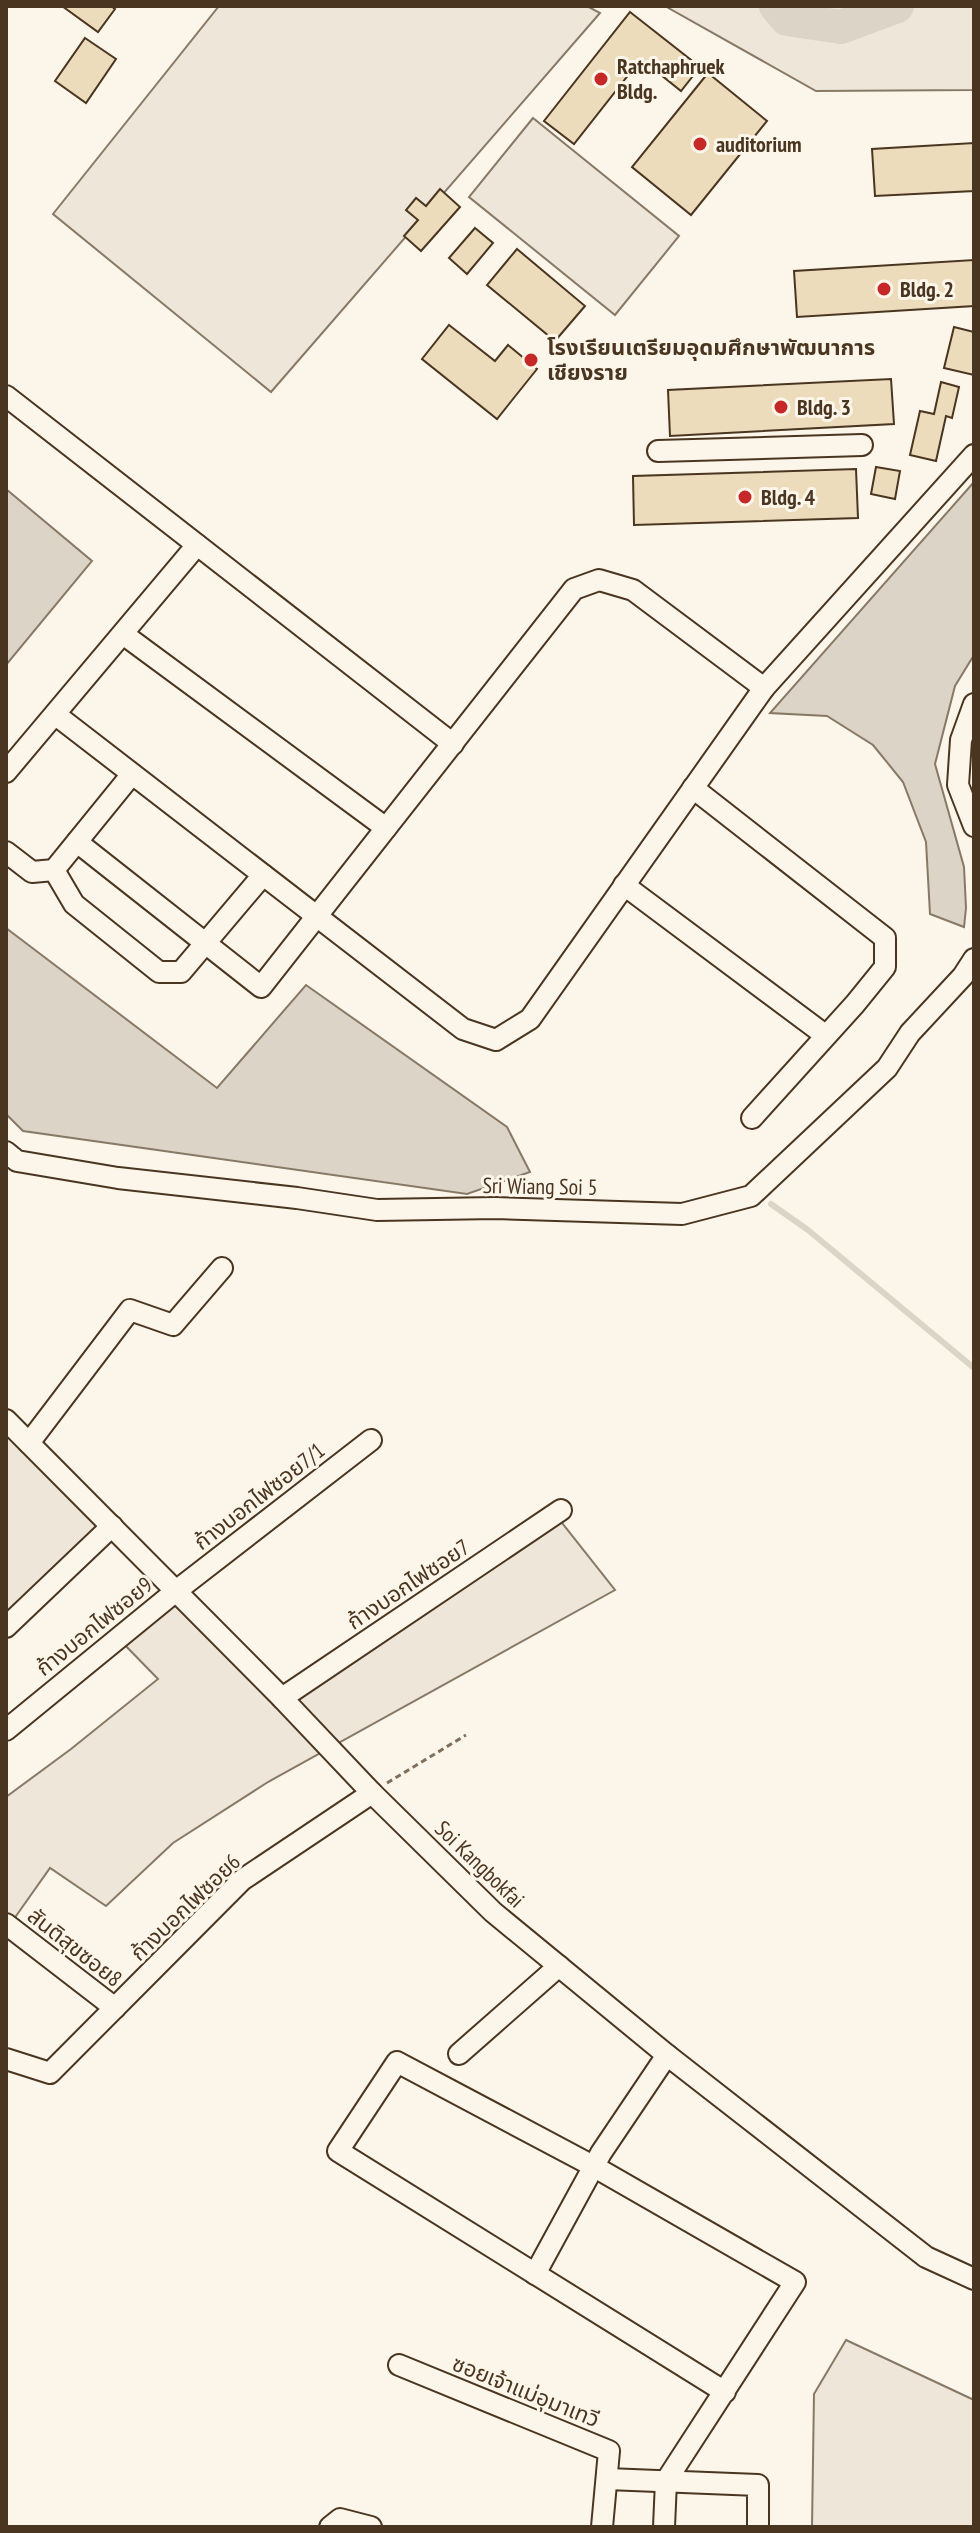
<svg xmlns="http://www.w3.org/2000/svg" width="980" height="2533" viewBox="0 0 980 2533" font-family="'PT Sans Narrow','Noto Sans Thai',sans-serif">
	<rect width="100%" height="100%" fill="#fbf6e9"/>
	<g fill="#ede6d9" stroke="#887966" stroke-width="2">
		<path d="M 219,6 L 587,6 L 600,13 L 271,392 L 53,214 Z"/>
		<path d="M 665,6 L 974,6 L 974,90 L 816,91 Z"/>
		<path d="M 533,118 L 679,236 L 615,315 L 469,197 Z"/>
		<path d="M 6,1422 L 112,1526 L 6,1633 Z"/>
		<path d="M 555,1514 L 615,1590 L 268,1782 L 173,1843 L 106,1906 L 50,1868 L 9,1926 L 6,1924 L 6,1797 L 71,1749 L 158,1679 L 118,1638 L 176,1591 L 283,1698 Z"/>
		<path d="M 846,2340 L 974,2400 L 974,2527 L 812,2527 L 814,2394 Z"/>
	</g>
	<g fill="#dcd4c6" stroke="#887966" stroke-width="2">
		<path d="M 974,482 L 974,655 L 955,686 L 935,764 L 964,867 L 966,908 L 964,927 L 930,914 L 926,842 L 903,782 L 873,745 L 827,716 L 770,713 Z"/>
		<path d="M 6,489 L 92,561 L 6,665 Z"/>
		<path d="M 6,928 L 217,1088 L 306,985 L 507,1127 L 530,1172 L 467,1194 L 23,1131 L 6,1114 Z"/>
	</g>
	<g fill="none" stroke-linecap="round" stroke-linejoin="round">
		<path stroke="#dcd4c6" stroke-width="6" d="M 771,1204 L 808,1230 L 974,1368"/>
		<path stroke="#dcd4c6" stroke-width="34" d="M 776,6 L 787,19 L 841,27 L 897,6"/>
	</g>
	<g fill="#ecdcbc" stroke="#4a3520" stroke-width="2">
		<path d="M 62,6 L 111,6 L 115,9 L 98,32 Z"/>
		<path d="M 630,12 L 700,67 L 681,91 L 641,59 L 574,144 L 544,121 Z"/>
		<path d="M 85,38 L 116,59 L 86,103 L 55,81 Z"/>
		<path d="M 708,73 L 767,121 L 691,215 L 632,167 Z"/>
		<path d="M 974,143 L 974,191 L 875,196 L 872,149 Z"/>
		<path d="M 440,189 L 460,207 L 421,251 L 404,236 L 418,220 L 406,210 L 416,198 L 426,206 Z"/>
		<path d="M 475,228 L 493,243 L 467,274 L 449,258 Z"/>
		<path d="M 517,249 L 585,306 L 555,341 L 487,285 Z"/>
		<path d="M 974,260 L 974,306 L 797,317 L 794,271 Z"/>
		<path d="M 449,325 L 495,361 L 508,345 L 537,369 L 497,419 L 422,359 Z"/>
		<path d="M 954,327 L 974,332 L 974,375 L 944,368 Z"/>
		<path d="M 891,379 L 894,424 L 670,436 L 668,390 Z"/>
		<path d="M 941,382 L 959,387 L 952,418 L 946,416 L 936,461 L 910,455 L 920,411 L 934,414 Z"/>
		<path d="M 876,467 L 900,471 L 895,499 L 871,494 Z"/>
		<path d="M 856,469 L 858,518 L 634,525 L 633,476 Z"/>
	</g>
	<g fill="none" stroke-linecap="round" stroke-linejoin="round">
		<g stroke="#4a3520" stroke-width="24">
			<g id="minor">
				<path d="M 6,396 L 453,744"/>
				<path d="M 658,451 L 862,445"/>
				<path d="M 123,634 L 386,828"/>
				<path d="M 974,704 L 961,740 L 958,785 L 974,826"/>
				<path d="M 56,715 L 463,1029 L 496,1040 L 530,1019 L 764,688 L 974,455"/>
				<path d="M 6,772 L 197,545"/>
				<path d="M 693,788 L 885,938 L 885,967 L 855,1004 L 752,1118"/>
				<path d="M 77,842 L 261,987 L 574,589 L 599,580 L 633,590 L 764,688"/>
				<path d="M 6,852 L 32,872 L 54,870 L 132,774"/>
				<path d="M 54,870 L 74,904 L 159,972 L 181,972 L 263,875"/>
				<path d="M 624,885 L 825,1035"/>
				<path d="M 6,1152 L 17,1161 L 118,1178 L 297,1198 L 377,1210 L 495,1208 L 682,1214 L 751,1196 L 887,1068 L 910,1033 L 963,976 L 974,959"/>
				<path d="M 6,1420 L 282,1698 L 372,1793 L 493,1912 L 667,2055 L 926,2257 L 974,2279"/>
				<path d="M 29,1443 L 130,1310 L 173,1325 L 222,1268"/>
				<path d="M 6,1627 L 112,1526"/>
				<path d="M 282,1698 L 561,1510"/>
				<path d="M 6,1730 L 176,1591 L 371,1440"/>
				<path d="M 6,1924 L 115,2008"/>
				<path d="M 459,2054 L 559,1966"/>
				<path d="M 6,2059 L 50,2073 L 242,1880 L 372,1793"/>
				<path d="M 535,2274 L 601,2153 L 667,2055"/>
				<path d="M 399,2365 L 609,2451 L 602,2527"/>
				<path d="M 607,2479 L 758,2485 L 758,2527"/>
				<path d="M 330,2527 L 340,2519 L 371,2527"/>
				<path d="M 664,2527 L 666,2481 L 795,2282 L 593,2166 L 397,2062 L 338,2151 L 725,2392"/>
			</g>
		</g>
		<path stroke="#7f6f5c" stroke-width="3" stroke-dasharray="6 4" stroke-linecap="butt" d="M 387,1783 L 466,1735"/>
		<use href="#minor" stroke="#fbf6e9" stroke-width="20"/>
	</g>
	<g fill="#c62828" stroke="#fbf6e9" stroke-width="3">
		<circle cx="601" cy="79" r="8"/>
		<circle cx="700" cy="144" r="8"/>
		<circle cx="884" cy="289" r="8"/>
		<circle cx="531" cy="360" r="8"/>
		<circle cx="781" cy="407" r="8"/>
		<circle cx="745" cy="497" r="8"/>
	</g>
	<g text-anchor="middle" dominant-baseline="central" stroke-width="6" stroke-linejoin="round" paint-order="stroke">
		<g font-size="22" font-weight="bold" fill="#4a3520" stroke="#fbf6e9" text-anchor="start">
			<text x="617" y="66">Ratchaphruek<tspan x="617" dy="25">Bldg.</tspan></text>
			<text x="716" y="144">auditorium</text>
			<text x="900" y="289">Bldg. 2</text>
			<text x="547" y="347">โรงเรียนเตรียมอุดมศึกษาพัฒนาการ<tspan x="547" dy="25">เชียงราย</tspan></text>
			<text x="797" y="407">Bldg. 3</text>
			<text x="761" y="497">Bldg. 4</text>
		</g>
		<g font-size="22" fill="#4a3520" stroke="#fbf6e9">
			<text transform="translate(540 1186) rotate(1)">Sri Wiang Soi 5</text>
			<text transform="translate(259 1496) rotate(-38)">ก้างบอกไฟซอย7/1</text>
			<text transform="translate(408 1584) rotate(-34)">ก้างบอกไฟซอย7</text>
			<text transform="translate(94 1626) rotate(-39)">ก้างบอกไฟซอย9</text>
			<text transform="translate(480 1864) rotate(44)">Soi Kangbokfai</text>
			<text transform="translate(185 1907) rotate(-44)">ก้างบอกไฟซอย6</text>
			<text transform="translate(75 1947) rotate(38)">สันติสุขซอย8</text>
			<text transform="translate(526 2391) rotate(22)">ซอยเจ้าแม่อุมาเทวี</text>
		</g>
	</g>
	<rect width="980" height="2533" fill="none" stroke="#4a3520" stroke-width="16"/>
</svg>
